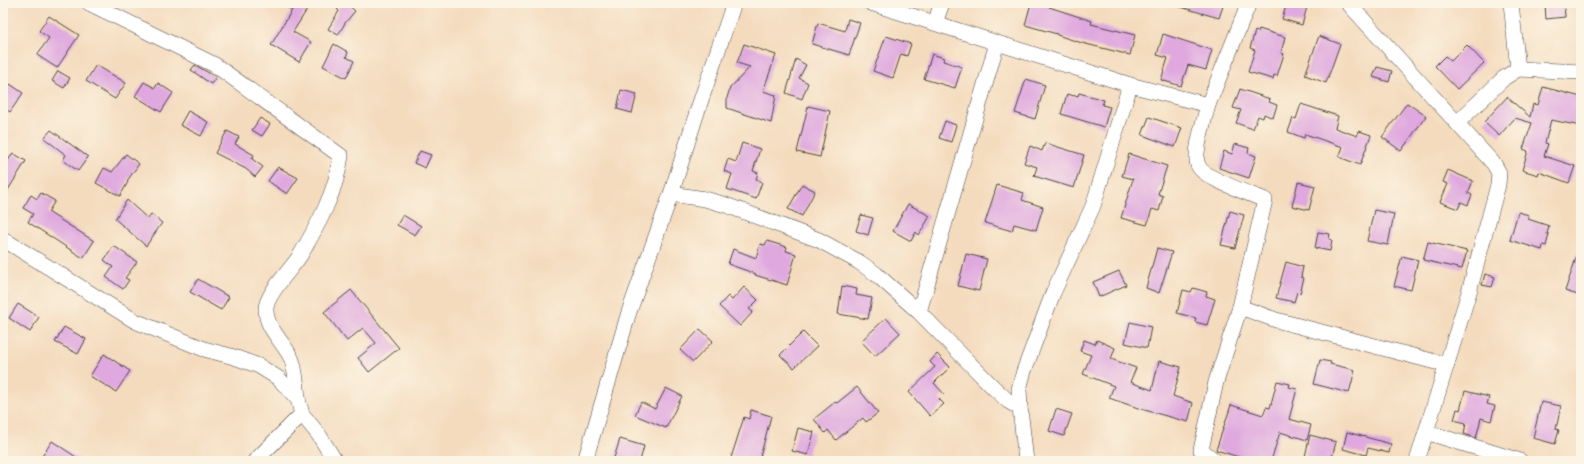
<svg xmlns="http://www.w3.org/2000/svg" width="1584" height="464" viewBox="0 0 1584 464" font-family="'Libre Caslon Text',serif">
	<rect width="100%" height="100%" fill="#fcf5e5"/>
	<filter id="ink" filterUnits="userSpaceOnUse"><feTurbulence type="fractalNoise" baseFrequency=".025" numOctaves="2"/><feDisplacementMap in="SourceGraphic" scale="8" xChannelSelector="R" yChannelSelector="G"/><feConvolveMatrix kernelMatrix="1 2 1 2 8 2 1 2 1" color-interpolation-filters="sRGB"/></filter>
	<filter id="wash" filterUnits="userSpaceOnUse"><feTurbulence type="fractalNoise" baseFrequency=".012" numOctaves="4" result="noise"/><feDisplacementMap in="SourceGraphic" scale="16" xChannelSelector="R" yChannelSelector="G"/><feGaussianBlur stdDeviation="0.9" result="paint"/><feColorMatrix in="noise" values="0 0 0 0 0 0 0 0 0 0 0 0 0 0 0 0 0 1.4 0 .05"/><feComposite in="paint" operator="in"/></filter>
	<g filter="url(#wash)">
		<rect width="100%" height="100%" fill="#f4dbbe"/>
		<g id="blocks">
			<g fill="#dfa9df">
				<path d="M 279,3 L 311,3 L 293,32 L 311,42 L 299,62 L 271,45 L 292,10 Z"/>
				<path d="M 343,3 L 346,3 L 355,11 L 345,23 L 338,35 L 328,29 L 339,11 L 337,9 Z"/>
				<path d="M 1031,3 L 1050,3 L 1049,7 L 1092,21 L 1091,24 L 1135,35 L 1130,55 L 1082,43 L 1057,35 L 1057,34 L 1025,25 Z"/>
				<path d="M 1178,3 L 1224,3 L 1219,18 L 1177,6 Z"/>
				<path d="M 1287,3 L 1294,3 L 1307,7 L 1302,25 L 1282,19 Z"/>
				<path d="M 1545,3 L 1564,3 L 1565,17 L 1546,19 Z"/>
				<path d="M 49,16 L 79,35 L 57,68 L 37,55 L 49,38 L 39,31 Z"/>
				<path d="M 848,19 L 860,23 L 849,55 L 812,44 L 818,23 L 845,31 Z"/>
				<path d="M 1259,29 L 1285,37 L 1281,53 L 1284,54 L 1277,76 L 1274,75 L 1273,79 L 1248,72 L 1255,50 L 1250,48 L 1255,31 L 1258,32 Z"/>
				<path d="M 1163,34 L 1212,50 L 1206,70 L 1188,65 L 1181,86 L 1161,80 L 1168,58 L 1157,55 Z"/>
				<path d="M 886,36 L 911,44 L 907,56 L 901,54 L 893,78 L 873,71 Z"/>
				<path d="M 1319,36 L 1340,44 L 1326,83 L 1305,75 Z"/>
				<path d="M 334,44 L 348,52 L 346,57 L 354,61 L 346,78 L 323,66 Z"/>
				<path d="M 744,44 L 776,55 L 763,91 L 776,95 L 771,123 L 727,108 L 727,98 L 730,88 L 750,67 L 737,63 Z"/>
				<path d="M 1467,45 L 1484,63 L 1457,89 L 1435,66 L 1445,56 L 1451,61 Z"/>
				<path d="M 932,54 L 944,58 L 943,61 L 962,67 L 955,88 L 924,79 Z"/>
				<path d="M 796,59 L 806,65 L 799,78 L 808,83 L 802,99 L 786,93 Z"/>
				<path d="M 96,65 L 126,83 L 115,99 L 86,81 Z"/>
				<path d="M 195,65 L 216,77 L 211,84 L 191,70 Z"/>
				<path d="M 1377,67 L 1392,71 L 1389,82 L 1373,77 Z"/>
				<path d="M 58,71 L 70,78 L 64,88 L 52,81 Z"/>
				<path d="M 1026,79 L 1045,85 L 1035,119 L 1015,113 Z"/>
				<path d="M 144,82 L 155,88 L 158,83 L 173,93 L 161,112 L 135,96 Z"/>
				<path d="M 10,84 L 23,93 L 10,112 L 3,107 L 3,94 Z"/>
				<path d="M 1543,87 L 1581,97 L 1581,126 L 1551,120 L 1545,143 L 1548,144 L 1544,156 L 1575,166 L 1569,183 L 1539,172 L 1538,175 L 1522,170 L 1528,151 L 1523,149 L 1532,123 L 1515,118 L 1499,136 L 1484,122 L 1507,97 L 1530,117 L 1533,104 L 1538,105 Z"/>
				<path d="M 1240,89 L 1270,99 L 1269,102 L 1277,105 L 1273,118 L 1264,114 L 1263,118 L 1258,116 L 1253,129 L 1236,123 L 1241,110 L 1233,108 Z"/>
				<path d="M 621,90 L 637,94 L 632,113 L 617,109 Z"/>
				<path d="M 1079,93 L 1104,100 L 1102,105 L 1110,107 L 1104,127 L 1061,114 L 1067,94 L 1074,96 L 1075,95 L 1078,96 Z"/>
				<path d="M 1407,103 L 1426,116 L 1401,151 L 1382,137 Z"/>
				<path d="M 1301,104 L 1338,116 L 1335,128 L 1357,136 L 1359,131 L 1371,135 L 1360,165 L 1339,157 L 1343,147 L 1305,134 L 1304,138 L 1288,132 L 1293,118 L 1296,119 Z"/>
				<path d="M 808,106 L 830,111 L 820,157 L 797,152 Z"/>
				<path d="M 188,111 L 208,122 L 201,136 L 180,125 Z"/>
				<path d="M 1149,117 L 1182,128 L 1175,147 L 1142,135 Z"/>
				<path d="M 260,118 L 270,124 L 262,136 L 252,130 Z"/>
				<path d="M 945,121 L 956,125 L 951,142 L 939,138 Z"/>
				<path d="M 51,130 L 88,157 L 78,171 L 63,160 L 66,155 L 44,138 Z"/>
				<path d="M 227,131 L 239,137 L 235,144 L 254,155 L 252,159 L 263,167 L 255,177 L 246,169 L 215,153 Z"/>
				<path d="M 742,143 L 760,149 L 753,171 L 758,173 L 756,179 L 762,182 L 756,199 L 727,189 L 732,174 L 724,171 L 728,159 L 736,162 Z"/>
				<path d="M 1045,143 L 1084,155 L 1074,188 L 1034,176 L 1037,167 L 1024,163 L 1030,146 L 1042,151 Z"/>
				<path d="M 1235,144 L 1249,148 L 1248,153 L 1256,156 L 1249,178 L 1219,168 L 1224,151 L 1232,154 Z"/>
				<path d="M 420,151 L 431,155 L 425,168 L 414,163 Z"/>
				<path d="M 13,153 L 26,161 L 3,198 L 3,168 Z"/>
				<path d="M 126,154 L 139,164 L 127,181 L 128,182 L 120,196 L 96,183 L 104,168 L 112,172 Z"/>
				<path d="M 1129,154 L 1167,166 L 1158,194 L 1163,196 L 1159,211 L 1152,209 L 1147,225 L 1121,218 L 1133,179 L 1122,176 Z"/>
				<path d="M 278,167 L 298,178 L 287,194 L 268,181 Z"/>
				<path d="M 1448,170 L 1473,181 L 1468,193 L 1472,195 L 1468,205 L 1461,202 L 1458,209 L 1440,202 L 1448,184 L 1443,182 Z"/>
				<path d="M 1298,182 L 1315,186 L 1309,210 L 1292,206 Z"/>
				<path d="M 802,184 L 815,191 L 802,216 L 788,209 Z"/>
				<path d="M 997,185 L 1024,193 L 1022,200 L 1043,207 L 1036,230 L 1014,224 L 1012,231 L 985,223 Z"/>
				<path d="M 41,193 L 55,201 L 48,212 L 94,241 L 83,258 L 28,222 L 33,214 L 23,208 L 31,195 L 37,199 Z"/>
				<path d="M 127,200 L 148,219 L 151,214 L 162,223 L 146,246 L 115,219 Z"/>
				<path d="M 908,204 L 930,216 L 919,235 L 916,232 L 911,241 L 893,231 Z"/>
				<path d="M 1374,210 L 1394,214 L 1388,245 L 1367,241 Z"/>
				<path d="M 1230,211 L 1244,215 L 1235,248 L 1221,245 Z"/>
				<path d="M 1518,212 L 1529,215 L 1528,219 L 1549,226 L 1547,234 L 1549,234 L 1546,246 L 1543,245 L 1542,250 L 1510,240 Z"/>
				<path d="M 403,215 L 421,226 L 415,235 L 397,225 Z"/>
				<path d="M 861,215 L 873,218 L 868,235 L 856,231 Z"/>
				<path d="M 1318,232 L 1330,234 L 1329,239 L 1332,240 L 1330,251 L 1315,248 Z"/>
				<path d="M 767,241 L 787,247 L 786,251 L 796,254 L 787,285 L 755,275 L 756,274 L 728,264 L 733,249 L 756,258 L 760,244 L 765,245 Z"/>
				<path d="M 1428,242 L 1467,251 L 1462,269 L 1423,260 Z"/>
				<path d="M 114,246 L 137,262 L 125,278 L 129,280 L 123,289 L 106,277 L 113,267 L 104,260 Z"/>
				<path d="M 1157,248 L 1172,252 L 1159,293 L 1146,288 Z"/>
				<path d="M 1579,249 L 1581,249 L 1581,296 L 1565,291 Z"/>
				<path d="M 966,254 L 987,259 L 979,291 L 958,286 Z"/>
				<path d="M 1402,256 L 1418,260 L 1411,290 L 1394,286 Z"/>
				<path d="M 1286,262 L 1303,267 L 1301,277 L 1304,278 L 1300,293 L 1297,292 L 1294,302 L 1276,298 Z"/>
				<path d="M 1119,271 L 1126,285 L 1099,297 L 1093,282 Z"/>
				<path d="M 1485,274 L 1495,277 L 1492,287 L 1482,285 Z"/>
				<path d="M 198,279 L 229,297 L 221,310 L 190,292 Z"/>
				<path d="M 842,286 L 857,289 L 856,295 L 872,298 L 868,319 L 838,314 Z"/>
				<path d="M 744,287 L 758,300 L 749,309 L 753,312 L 740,326 L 719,306 L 728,296 L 732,300 Z"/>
				<path d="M 1193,288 L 1207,292 L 1206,296 L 1215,299 L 1207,325 L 1195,322 L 1196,318 L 1177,313 L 1183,290 L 1191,292 Z"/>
				<path d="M 351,290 L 399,348 L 369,372 L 358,358 L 376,343 L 363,328 L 347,341 L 324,312 Z"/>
				<path d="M 18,304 L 39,317 L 30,332 L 9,318 Z"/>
				<path d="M 886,318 L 900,333 L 875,356 L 861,341 Z"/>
				<path d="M 1130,322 L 1151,327 L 1147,348 L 1125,343 Z"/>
				<path d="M 64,327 L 86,339 L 78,354 L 55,342 Z"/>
				<path d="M 700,329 L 713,341 L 693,362 L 680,350 Z"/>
				<path d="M 803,332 L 817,346 L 794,368 L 780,355 Z"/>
				<path d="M 1084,340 L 1095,344 L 1097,340 L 1115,348 L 1111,359 L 1136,368 L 1130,382 L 1152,390 L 1159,361 L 1181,367 L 1173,396 L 1193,403 L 1188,422 L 1141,409 L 1109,398 L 1114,386 L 1083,374 L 1091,355 L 1080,351 Z"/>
				<path d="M 104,354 L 130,371 L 116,392 L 90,376 Z"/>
				<path d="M 937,354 L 950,367 L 934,383 L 944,394 L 939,399 L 944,404 L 930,416 L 909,392 L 935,367 L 930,362 Z"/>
				<path d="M 1320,360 L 1331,362 L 1330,364 L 1355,370 L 1349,393 L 1314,384 Z"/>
				<path d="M 1277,381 L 1290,384 L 1289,387 L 1297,389 L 1289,419 L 1311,425 L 1307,440 L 1280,432 L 1271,461 L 1252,461 L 1216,450 L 1231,405 L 1263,415 L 1266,407 L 1270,408 Z"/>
				<path d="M 857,387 L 878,413 L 866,422 L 863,418 L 836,440 L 828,430 L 825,433 L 814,419 L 835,402 L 837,403 Z"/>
				<path d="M 666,388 L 682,396 L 666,428 L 635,415 L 641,402 L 655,409 Z"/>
				<path d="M 1465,391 L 1489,397 L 1487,404 L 1495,406 L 1491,421 L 1481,418 L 1476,438 L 1464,434 L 1466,423 L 1454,420 L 1457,409 L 1460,410 Z"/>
				<path d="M 1541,402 L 1561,406 L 1556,429 L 1559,430 L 1555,444 L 1533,438 Z"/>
				<path d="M 1056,409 L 1072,414 L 1064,436 L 1049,431 Z"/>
				<path d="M 751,410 L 771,416 L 759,461 L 730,461 L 744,417 L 749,419 Z"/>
				<path d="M 798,428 L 814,432 L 808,455 L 792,451 Z"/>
				<path d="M 1347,432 L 1391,444 L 1389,453 L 1368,448 L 1366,455 L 1343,449 Z"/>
				<path d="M 1310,435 L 1336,442 L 1331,461 L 1304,461 Z"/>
				<path d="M 620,439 L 644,446 L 640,461 L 613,461 Z"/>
				<path d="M 52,441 L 82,461 L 39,461 Z"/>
			</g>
		</g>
	</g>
	<g filter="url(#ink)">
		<use href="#blocks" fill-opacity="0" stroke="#494541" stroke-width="1"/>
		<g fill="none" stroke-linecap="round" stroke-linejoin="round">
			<g stroke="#494541" stroke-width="16">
				<g id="street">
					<path d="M 89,3 L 215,65 L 341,156 C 336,192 319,223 301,254 C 293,268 265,294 266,310 C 266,329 285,343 292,360 C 296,372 297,387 298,399"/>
					<path d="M 871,3 L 1130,85 L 1208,105 L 1249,3"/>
					<path d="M 1348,3 L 1494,164 L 1499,173 L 1498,185 L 1469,292 L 1417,461"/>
					<path d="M 935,23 L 942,3"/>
					<path d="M 1518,69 L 1581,72"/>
					<path d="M 1208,105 C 1205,118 1193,154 1198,165 C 1202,178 1251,194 1265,200 L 1240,307 L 1276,320 L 1447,365"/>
					<path d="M 1457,123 L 1504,78 L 1518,69 L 1511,3"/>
					<path d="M 671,194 L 705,199 L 726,205 L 819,240 L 859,262 L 876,274 L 919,312 L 994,388 L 1008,401 L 1020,408"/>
					<path d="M 3,239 L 135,321 L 204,349 L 234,357 L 259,366 L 278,378 L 298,399 L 302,414 L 319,435 L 335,461"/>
					<path d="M 919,312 L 997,43"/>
					<path d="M 1426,432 L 1520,461"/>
					<path d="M 255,461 L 302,414"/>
					<path d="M 585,461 L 629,312 L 671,194 L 699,106 L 734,3"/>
					<path d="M 1026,461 L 1020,408 L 1019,389 L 1024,371 L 1053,293 L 1093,206 L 1130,85"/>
					<path d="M 1215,461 L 1201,450 L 1216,382 L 1240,307"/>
				</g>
			</g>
			<use href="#street" stroke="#fff" stroke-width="15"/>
		</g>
	</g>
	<rect width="1584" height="464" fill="none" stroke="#fcf5e5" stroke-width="16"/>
</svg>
